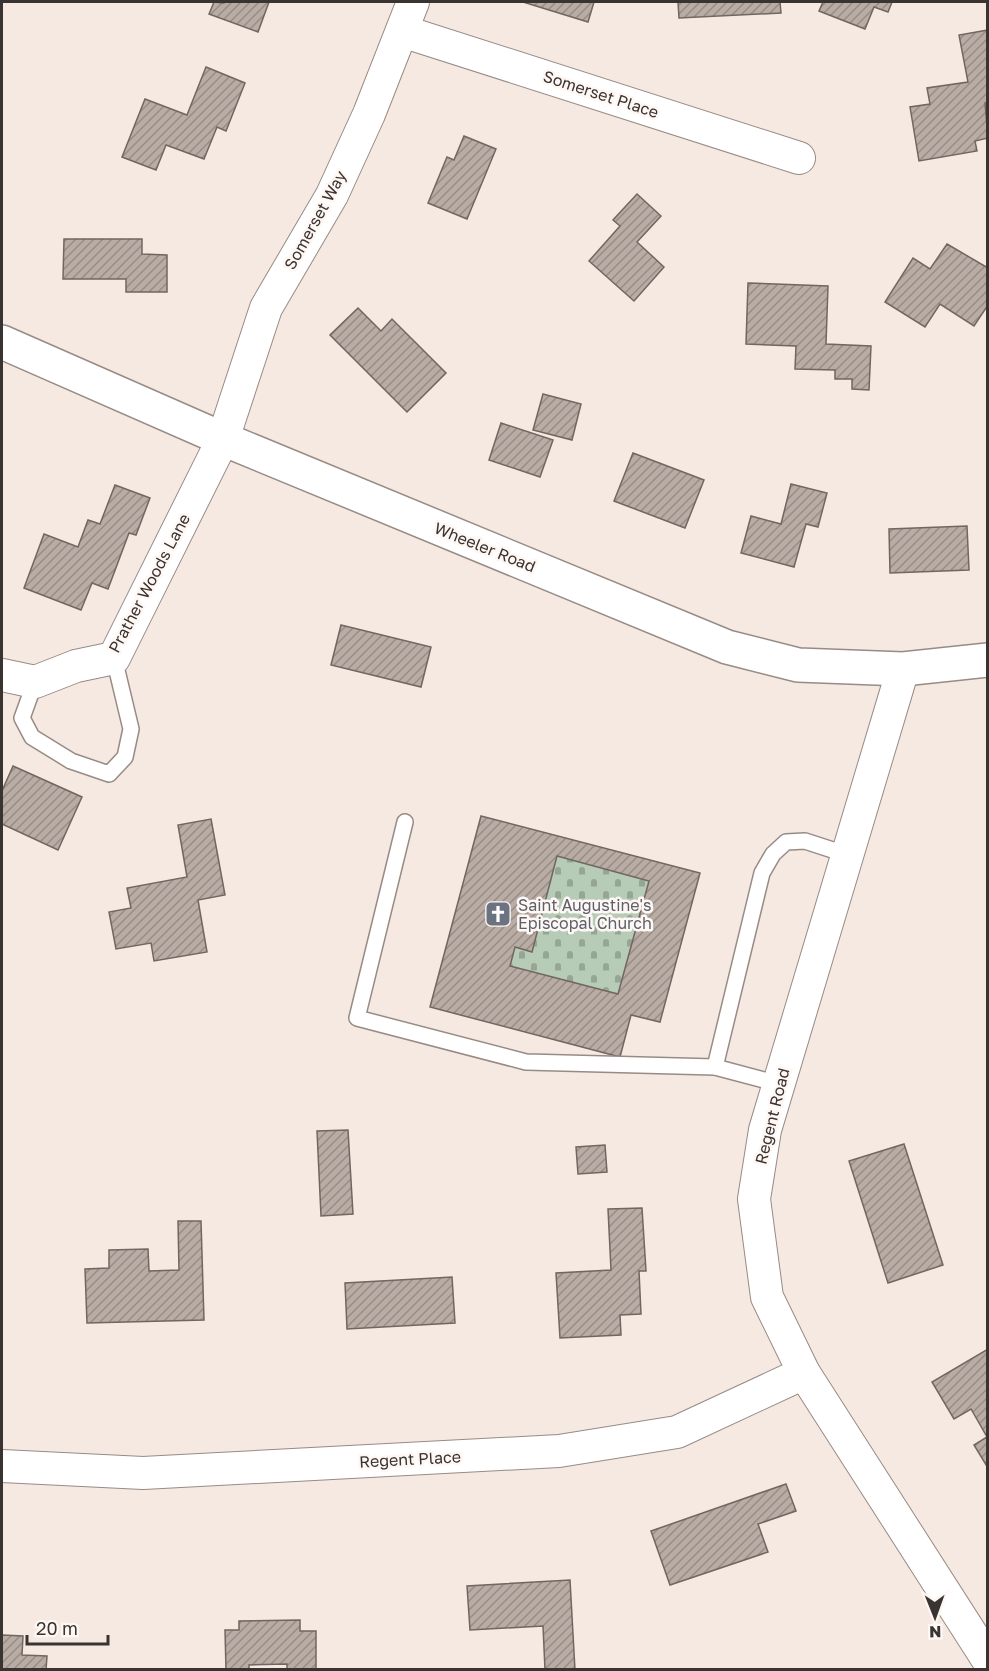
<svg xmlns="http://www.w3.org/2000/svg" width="989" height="1671" viewBox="0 0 989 1671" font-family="'Golos Text',sans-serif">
	<defs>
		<pattern id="cemetery-stones" width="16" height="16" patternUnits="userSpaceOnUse" patternTransform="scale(1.5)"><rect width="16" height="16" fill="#b7ccb7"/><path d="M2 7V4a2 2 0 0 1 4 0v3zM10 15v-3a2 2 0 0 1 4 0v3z" fill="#96a695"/></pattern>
		<pattern id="building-hatch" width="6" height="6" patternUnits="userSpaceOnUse" patternTransform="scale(1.5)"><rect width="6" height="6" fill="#b8aca5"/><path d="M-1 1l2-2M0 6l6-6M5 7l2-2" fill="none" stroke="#978d87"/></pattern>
	</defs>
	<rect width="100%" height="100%" fill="#f6e9e2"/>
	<path fill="url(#cemetery-stones)" d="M 557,856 L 649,881 L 618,994 L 510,966 L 515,947 Z"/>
	<g fill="url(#building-hatch)" stroke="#716660" stroke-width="1.5" fill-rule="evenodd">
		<path d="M 214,2 L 224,3 L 225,2 L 269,2 L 258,32 L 209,14 Z"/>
		<path d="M 523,2 L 594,2 L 588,22 Z"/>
		<path d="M 678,2 L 780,2 L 781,13 L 679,18 Z"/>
		<path d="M 823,2 L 892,2 L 888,12 L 874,7 L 865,29 L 819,11 Z"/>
		<path d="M 988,30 L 988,102 L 985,103 L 988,138 L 975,141 L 977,151 L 919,161 L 910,107 L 930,104 L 927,88 L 968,82 L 959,35 Z"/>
		<path d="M 206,67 L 245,83 L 226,131 L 217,127 L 204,159 L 166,145 L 156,170 L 122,157 L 145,99 L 187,115 Z"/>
		<path d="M 464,136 L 496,149 L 467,219 L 428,203 L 447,157 L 454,160 Z"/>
		<path d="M 637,194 L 661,216 L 637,242 L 664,267 L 634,301 L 589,261 L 620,226 L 613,220 Z"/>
		<path d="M 64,239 L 142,239 L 142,254 L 167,255 L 167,292 L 126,292 L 126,279 L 63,279 Z"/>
		<path d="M 947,244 L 988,268 L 988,305 L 974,326 L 940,304 L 925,327 L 885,302 L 913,258 L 930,269 Z"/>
		<path d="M 748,283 L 828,286 L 826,344 L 871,346 L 869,390 L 852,389 L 852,379 L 835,379 L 835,370 L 795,369 L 796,346 L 746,344 Z"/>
		<path d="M 358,308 L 381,331 L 392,319 L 446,373 L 407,412 L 330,335 Z"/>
		<path d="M 543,394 L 581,404 L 572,440 L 533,430 Z"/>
		<path d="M 501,423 L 553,440 L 540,477 L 489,460 Z"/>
		<path d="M 633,453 L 704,480 L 685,528 L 614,501 Z"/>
		<path d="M 791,484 L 827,493 L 818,527 L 806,524 L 794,567 L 741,553 L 751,516 L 781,524 Z"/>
		<path d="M 115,485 L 150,498 L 136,535 L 129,533 L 108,589 L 92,583 L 81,610 L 24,588 L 44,534 L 78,547 L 88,520 L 100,524 Z"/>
		<path d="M 967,526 L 969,570 L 890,573 L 889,529 Z"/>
		<path d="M 341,625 L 431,647 L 421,687 L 331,665 Z"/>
		<path d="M 13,766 L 82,797 L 58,850 L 2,824 L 2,791 Z"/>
		<path d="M 481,816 L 700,873 L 660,1022 L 631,1015 L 620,1057 L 430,1007 ZM 557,856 L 649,881 L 618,994 L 510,966 L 515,947 L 532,952 Z"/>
		<path d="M 211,819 L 225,895 L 198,900 L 207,952 L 154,961 L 151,943 L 116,949 L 109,912 L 131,908 L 127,888 L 187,877 L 178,825 Z"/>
		<path d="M 348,1130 L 353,1214 L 321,1216 L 317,1131 Z"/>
		<path d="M 904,1144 L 943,1265 L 888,1283 L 849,1161 Z"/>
		<path d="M 605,1145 L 607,1172 L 578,1174 L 576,1147 Z"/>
		<path d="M 642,1208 L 646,1271 L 639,1271 L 641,1314 L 620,1315 L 621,1335 L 560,1338 L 556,1273 L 611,1270 L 608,1209 Z"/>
		<path d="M 178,1221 L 201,1221 L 204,1320 L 87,1323 L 85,1269 L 109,1268 L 109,1250 L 148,1249 L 149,1271 L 179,1270 Z"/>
		<path d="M 452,1277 L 455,1323 L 347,1329 L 345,1283 Z"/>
		<path d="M 988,1349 L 988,1468 L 974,1445 L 987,1437 L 971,1409 L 954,1419 L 932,1382 Z"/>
		<path d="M 786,1484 L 796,1511 L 758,1524 L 768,1552 L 670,1585 L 651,1531 Z"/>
		<path d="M 570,1580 L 575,1670 L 545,1670 L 543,1626 L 470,1630 L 467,1586 Z"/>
		<path d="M 300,1620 L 300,1631 L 316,1631 L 316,1670 L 287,1670 L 287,1664 L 249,1665 L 249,1670 L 226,1670 L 225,1630 L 239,1630 L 239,1621 Z"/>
		<path d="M 2,1635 L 23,1636 L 22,1655 L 47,1656 L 46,1670 L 2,1670 Z"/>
	</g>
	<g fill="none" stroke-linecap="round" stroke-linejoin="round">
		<g stroke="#978b85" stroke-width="18">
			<g id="service">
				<path d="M 35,682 L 22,718 L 32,737 L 71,761 L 109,774 L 125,757 L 131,729 L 114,658"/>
				<path d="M 405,822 L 357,1018 L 526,1062 L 715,1067 L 779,1084"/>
				<path d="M 715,1067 L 762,873 L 773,854 L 786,842 L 805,841 L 848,855"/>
			</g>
		</g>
		<g stroke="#978b85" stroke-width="34">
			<g id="minor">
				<path d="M 402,31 L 799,158"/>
				<path d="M 903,669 L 765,1130 L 754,1199 L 767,1297 L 804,1373 L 988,1660"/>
				<path d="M 2,675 L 35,682 L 76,666 L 114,658 L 223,439 L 266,308 L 332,195 L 369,114 L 413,2"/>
				<path d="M 2,1466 L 143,1473 L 559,1451 L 677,1432 L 804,1373"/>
			</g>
		</g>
		<g stroke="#978b85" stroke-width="36">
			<path id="tertiary" d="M 2,342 L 223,439 L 727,647 L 798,665 L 903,669 L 988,660"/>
		</g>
		<use href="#service" stroke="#fff" stroke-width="15"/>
		<use href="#minor" stroke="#fff" stroke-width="32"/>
		<use href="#tertiary" stroke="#fff" stroke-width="33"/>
	</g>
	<defs>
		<g id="church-square" transform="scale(1.35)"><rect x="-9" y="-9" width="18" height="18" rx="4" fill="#6b7280" stroke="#fff7f3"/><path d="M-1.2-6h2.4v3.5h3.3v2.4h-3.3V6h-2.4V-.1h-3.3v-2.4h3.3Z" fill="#fff"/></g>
	</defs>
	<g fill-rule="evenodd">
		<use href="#church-square" x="498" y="914"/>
	</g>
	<g text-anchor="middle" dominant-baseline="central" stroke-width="5" stroke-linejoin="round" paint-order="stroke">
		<g font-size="16" fill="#393431" stroke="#fff7f3">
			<text transform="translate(601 94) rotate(18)">Somerset Place</text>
			<text transform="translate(315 220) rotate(-61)">Somerset Way</text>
			<text transform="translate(485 547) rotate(22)">Wheeler Road</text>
			<text transform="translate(149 583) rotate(-62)">Prather Woods Lane</text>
			<text transform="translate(772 1116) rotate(-76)">Regent Road</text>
			<text transform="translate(410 1459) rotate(-3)">Regent Place</text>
		</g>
		<g font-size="16" fill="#5b616d" stroke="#fff7f3" text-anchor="start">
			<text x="518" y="905">Saint Augustine's<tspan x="518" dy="18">Episcopal Church</tspan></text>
		</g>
	</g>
	<rect width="989" height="1671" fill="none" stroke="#393431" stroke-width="6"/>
	<g transform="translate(935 1617) rotate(179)" stroke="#fff7f3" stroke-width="4.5" paint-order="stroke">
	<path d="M0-4.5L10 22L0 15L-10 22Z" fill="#393431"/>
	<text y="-9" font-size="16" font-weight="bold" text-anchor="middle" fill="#393431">N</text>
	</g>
	<path d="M27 1635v9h81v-9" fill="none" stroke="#393431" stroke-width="3"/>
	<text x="36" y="1635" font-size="18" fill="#393431" stroke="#fff7f3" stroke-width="4.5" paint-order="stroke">20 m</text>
</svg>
